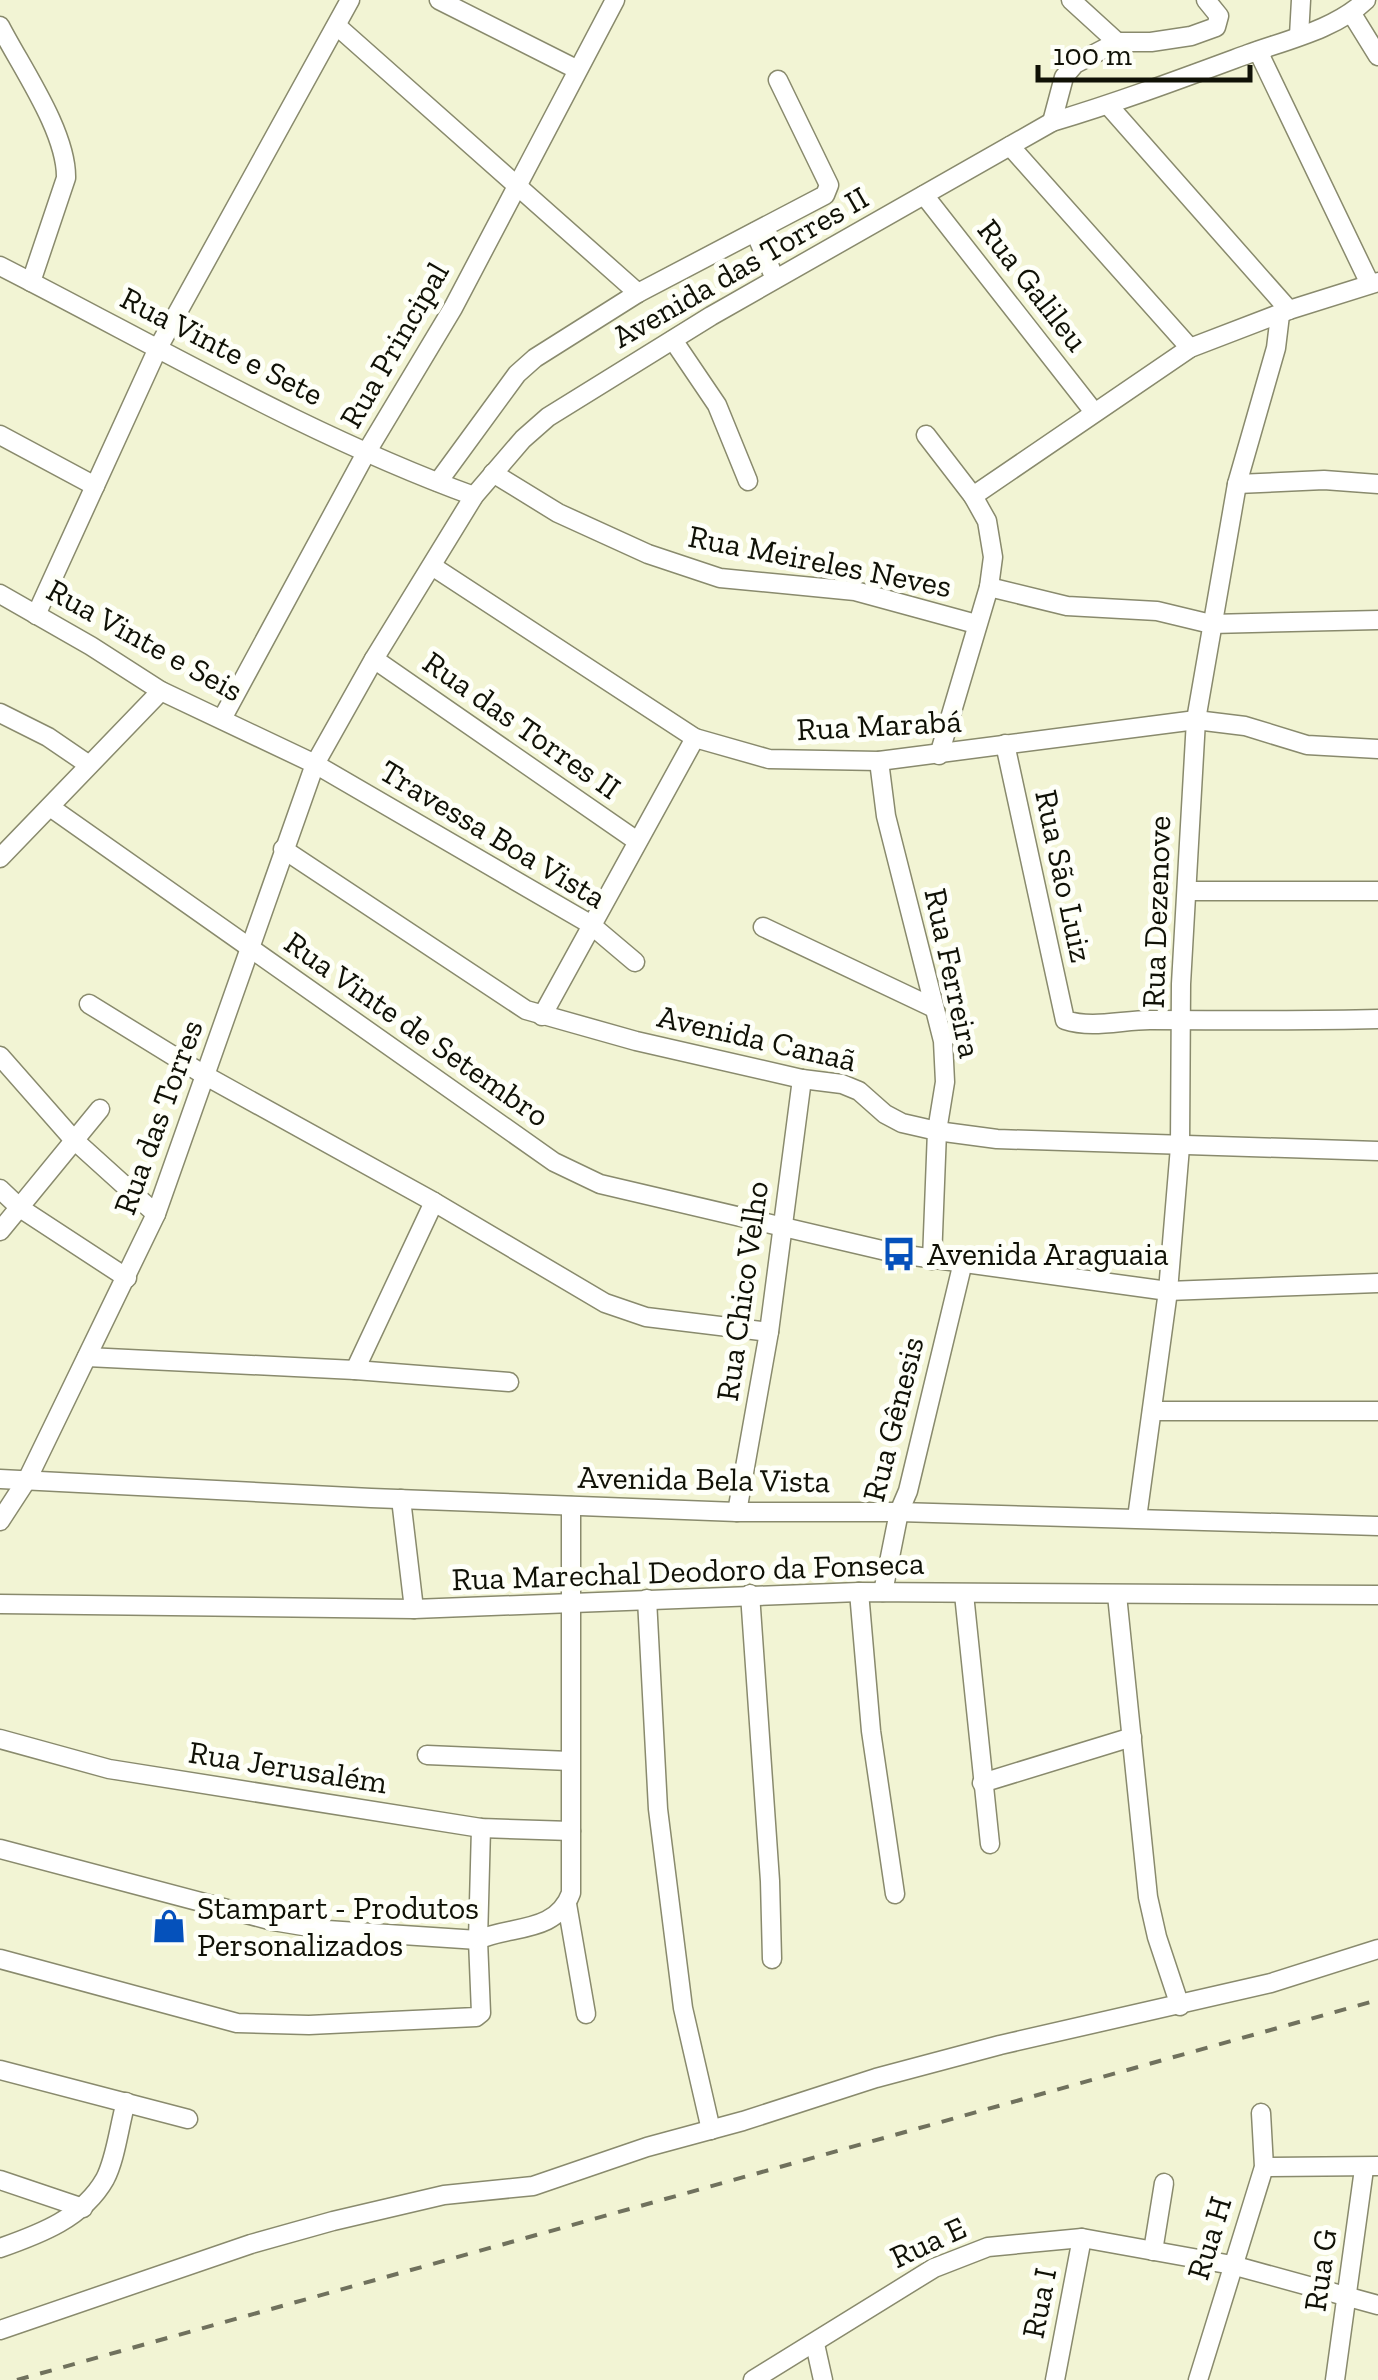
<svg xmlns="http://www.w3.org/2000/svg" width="1378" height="2380" viewBox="0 0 1378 2380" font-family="'Zilla Slab',serif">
	<rect width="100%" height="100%" fill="#f2f4d4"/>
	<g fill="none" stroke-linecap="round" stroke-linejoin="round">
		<g stroke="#898a6d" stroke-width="21">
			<g id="minor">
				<path d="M 439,0 L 576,69"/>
				<path d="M 1071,0 L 1117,42"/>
				<path d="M 1352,14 L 1378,56"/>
				<path d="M 0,26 C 21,67 67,132 66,178 L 31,282"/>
				<path d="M 337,26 L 638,293"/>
				<path d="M 1299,36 L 1301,0"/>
				<path d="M 1258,51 L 1370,284"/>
				<path d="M 1108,105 L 1289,310"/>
				<path d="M 1052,122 L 1064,77 L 1075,64 L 1117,42 L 1151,42 L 1191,36 L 1216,27 L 1219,16 L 1206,0"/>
				<path d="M 1010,146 L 1190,348"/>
				<path d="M 924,195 L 1094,412"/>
				<path d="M 755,232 L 775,279"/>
				<path d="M 0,266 C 157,346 309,436 474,496"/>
				<path d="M 673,340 L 717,405 L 748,481"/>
				<path d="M 0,435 L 95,486"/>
				<path d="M 926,435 L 973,496 L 987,521 L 993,557 L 989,587 L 939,755"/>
				<path d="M 493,473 L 558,513 L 648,554 L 720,578 L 855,591 L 976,624"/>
				<path d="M 438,482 L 517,374 L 535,358 L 638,293 L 825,195 L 829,185 L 778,80"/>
				<path d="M 1237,484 L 1324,480 L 1378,484"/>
				<path d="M 973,496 L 1190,348 L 1289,310 L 1378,282"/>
				<path d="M 432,566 L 695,738 L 769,759 L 879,761 L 1196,720 L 1245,726 L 1307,745 L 1378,749"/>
				<path d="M 989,587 L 1067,606 L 1157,611 L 1211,624 L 1378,620"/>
				<path d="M 0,594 L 91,646 L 161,691 L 315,764 L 590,924 L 635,962"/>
				<path d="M 36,615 L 158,348 L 350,0"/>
				<path d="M 374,659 L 637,841"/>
				<path d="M 0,713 L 48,737 L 89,765"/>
				<path d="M 222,719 L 366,453 L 453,308 L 615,0"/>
				<path d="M 1005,744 L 1065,1020 C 1092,1029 1122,1020 1150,1020 C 1226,1020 1302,1021 1378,1019"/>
				<path d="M 879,761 L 886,816 L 943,1041 L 945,1082 L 937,1131 L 932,1260"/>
				<path d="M 50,807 L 554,1162 L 600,1184 L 899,1254 L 1168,1291 L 1378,1283"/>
				<path d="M 283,849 L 526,1010 L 636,1041 L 802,1079 L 842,1084 L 859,1091 L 885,1114 L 902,1123 L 937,1131 L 997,1139 L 1378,1151"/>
				<path d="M 0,858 L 161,691"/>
				<path d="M 1187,891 L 1378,891"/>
				<path d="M 763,927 L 934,1008"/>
				<path d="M 89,1004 L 206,1076 L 434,1202 L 605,1303 L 646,1317 L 769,1332"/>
				<path d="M 542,1016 L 695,738"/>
				<path d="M 0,1056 L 73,1139 L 156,1214"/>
				<path d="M 0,1189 L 20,1208 L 127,1278"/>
				<path d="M 0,1231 L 100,1109"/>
				<path d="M 87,1357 L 355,1370 L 509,1382"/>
				<path d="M 355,1370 L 434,1202"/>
				<path d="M 1152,1411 L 1378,1411"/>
				<path d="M 0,1479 L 371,1498 L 737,1512 L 899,1512 L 1378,1526"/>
				<path d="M 401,1499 L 414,1609"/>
				<path d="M 737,1512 L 769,1332 L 802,1079"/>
				<path d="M 1137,1518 L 1168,1291 L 1180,1147 L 1181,984 L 1196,720 L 1237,484 L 1276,348 L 1280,315"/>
				<path d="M 0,1521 L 28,1478 L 156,1214 L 315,764 L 374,659 L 474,496 L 523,439 L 548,417 L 711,316 L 1052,122 C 1119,102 1183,78 1248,54 C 1287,40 1336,29 1366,0"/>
				<path d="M 859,1592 L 871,1731 L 895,1894"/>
				<path d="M 883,1592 L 899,1512 L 908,1491 L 963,1262"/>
				<path d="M 750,1594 L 770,1881 L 772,1959"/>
				<path d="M 964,1594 L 990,1844"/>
				<path d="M 1117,1595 L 1148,1897 L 1157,1937 L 1180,2006"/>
				<path d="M 647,1599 L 658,1809 L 683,2008 L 711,2130"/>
				<path d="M 0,1604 L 414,1609 L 859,1592 L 1378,1595"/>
				<path d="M 0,1739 L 109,1769 L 481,1828 L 571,1831"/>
				<path d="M 427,1755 L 570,1761"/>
				<path d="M 982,1783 L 1132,1737"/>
				<path d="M 0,1849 L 273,1921 L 327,1930 L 478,1940 C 510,1925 556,1934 571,1893 L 571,1506"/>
				<path d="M 567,1904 L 586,2014"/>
				<path d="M 0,1959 L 237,2023 L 309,2025 L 476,2017 L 481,2013 L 478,1940 L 481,1828"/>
				<path d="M 0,2070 L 188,2119"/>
				<path d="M 1264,2167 L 1378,2166"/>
				<path d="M 0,2180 L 83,2208"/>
				<path d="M 0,2248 C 40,2234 83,2218 105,2179 C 116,2158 119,2126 126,2102"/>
				<path d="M 1153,2251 L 1164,2183"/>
				<path d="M 0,2330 L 251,2244 L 333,2221 L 444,2195 L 533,2186 L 647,2147 L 743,2121 L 876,2078 L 1000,2045 L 1271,1983 L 1378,1949"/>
				<path d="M 815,2344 L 823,2380"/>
				<path d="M 753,2380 L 934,2268 L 988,2247 L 1082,2238 L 1232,2265 L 1378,2305"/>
				<path d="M 1055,2380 L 1082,2238"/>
				<path d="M 1198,2380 L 1264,2167 L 1261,2113"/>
				<path d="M 1335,2380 L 1364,2169"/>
			</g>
		</g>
		<use href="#minor" stroke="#fff" stroke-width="18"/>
		<path stroke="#70715d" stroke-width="4" stroke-dasharray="12 12" stroke-linecap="butt" d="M 17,2380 L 1378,2000"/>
	</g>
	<defs>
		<g id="bus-bare" transform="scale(2.7)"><path d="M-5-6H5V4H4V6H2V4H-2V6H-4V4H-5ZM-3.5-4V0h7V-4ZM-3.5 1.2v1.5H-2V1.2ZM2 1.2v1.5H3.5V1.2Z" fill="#0551bb" stroke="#fefff8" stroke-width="2.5" paint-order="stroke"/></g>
		<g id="shop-bare" transform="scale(2.7)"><path d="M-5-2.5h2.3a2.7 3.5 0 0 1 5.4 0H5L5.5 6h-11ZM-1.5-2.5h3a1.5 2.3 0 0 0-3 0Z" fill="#0551bb" stroke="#fefff8" stroke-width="2.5" paint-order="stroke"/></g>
	</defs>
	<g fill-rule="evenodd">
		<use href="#bus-bare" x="899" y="1254"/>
		<use href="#shop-bare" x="169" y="1926"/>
	</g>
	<g text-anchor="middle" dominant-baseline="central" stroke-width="10" stroke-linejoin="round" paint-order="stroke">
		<g font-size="32" fill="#101106" stroke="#fefff8">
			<text transform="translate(740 267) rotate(-30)">Avenida das Torres II</text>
			<text transform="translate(1033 285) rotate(52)">Rua Galileu</text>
			<text transform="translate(394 345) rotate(-60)">Rua Principal</text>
			<text transform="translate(222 346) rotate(27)">Rua Vinte e Sete</text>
			<text transform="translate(820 561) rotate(11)">Rua Meireles Neves</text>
			<text transform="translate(145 640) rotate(29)">Rua Vinte e Seis</text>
			<text transform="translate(522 725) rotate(35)">Rua das Torres II</text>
			<text transform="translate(879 725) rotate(-3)">Rua Marabá</text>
			<text transform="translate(493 834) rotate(31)">Travessa Boa Vista</text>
			<text transform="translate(1064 876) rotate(78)">Rua São Luiz</text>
			<text transform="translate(1156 912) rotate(-88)">Rua Dezenove</text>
			<text transform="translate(953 973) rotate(78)">Rua Ferreira</text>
			<text transform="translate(417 1029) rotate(35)">Rua Vinte de Setembro</text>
			<text transform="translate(757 1038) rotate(13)">Avenida Canaã</text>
			<text transform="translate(158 1117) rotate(-70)">Rua das Torres</text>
			<text transform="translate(742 1291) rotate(-82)">Rua Chico Velho</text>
			<text transform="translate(893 1419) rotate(-76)">Rua Gênesis</text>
			<text transform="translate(704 1479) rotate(1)">Avenida Bela Vista</text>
			<text transform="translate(688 1571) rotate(-2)">Rua Marechal Deodoro da Fonseca</text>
			<text transform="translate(288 1767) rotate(9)">Rua Jerusalém</text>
			<text transform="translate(1209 2238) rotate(-73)">Rua H</text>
			<text transform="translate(928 2242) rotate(-25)">Rua E</text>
			<text transform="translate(1320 2270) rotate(-82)">Rua G</text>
			<text transform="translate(1039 2303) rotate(-79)">Rua I</text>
		</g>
		<g font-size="32" fill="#101106" stroke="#fefff8" text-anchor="start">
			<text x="927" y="1254">Avenida Araguaia</text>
			<text x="197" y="1908">Stampart - Produtos<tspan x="197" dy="37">Personalizados</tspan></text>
		</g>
	</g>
	<path d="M1038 65v15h212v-15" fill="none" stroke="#101106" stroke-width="5"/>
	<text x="1053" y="65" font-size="30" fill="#101106" stroke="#fefff8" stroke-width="8" paint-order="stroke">100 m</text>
</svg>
